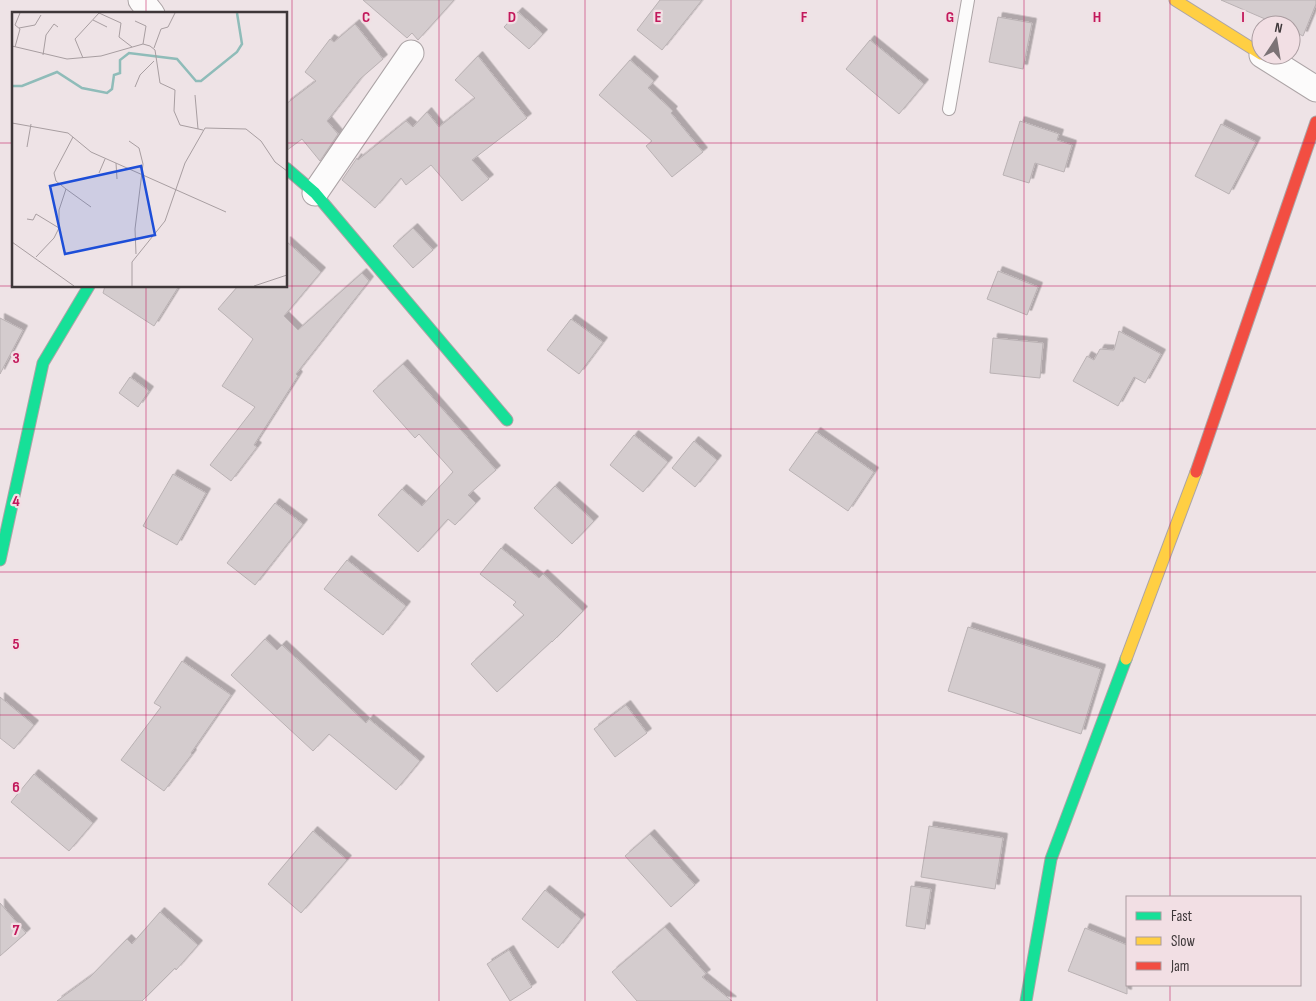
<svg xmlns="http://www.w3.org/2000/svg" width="1316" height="1001" viewBox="0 0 1316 1001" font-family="'Sofia Sans Condensed',sans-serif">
	<defs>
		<filter id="shadow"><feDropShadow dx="4.5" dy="-4.5" stdDeviation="0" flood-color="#0004"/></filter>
	</defs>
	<rect width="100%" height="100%" fill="#eee3e6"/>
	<g fill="#d4ccce" stroke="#bab2b4" filter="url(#shadow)">
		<path d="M 363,0 L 454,0 L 418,40 L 412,33 L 407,38 Z"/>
		<path d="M 660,0 L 702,0 L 662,50 L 637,30 Z"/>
		<path d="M 1221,0 L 1316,0 L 1316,4 L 1303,36 L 1291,30 L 1291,25 L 1279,25 Z"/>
		<path d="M 518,12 L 543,34 L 529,49 L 504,27 Z"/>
		<path d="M 998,17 L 1032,23 L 1023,69 L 989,62 Z"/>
		<path d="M 355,24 L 383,59 L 360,79 L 327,121 L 338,134 L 320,161 L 302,139 L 286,151 L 286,104 L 316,81 L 305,72 L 330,39 L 334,42 Z"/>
		<path d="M 870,40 L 924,84 L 899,114 L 846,69 Z"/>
		<path d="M 478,56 L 527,118 L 472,160 L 489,179 L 462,201 L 431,165 L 406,185 L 401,178 L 375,208 L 342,180 L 357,158 L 358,160 L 406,121 L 413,127 L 427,112 L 439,127 L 475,98 L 455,80 Z"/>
		<path d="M 630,60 L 654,81 L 648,88 L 673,111 L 671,113 L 703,152 L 672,177 L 646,146 L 652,141 L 599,95 Z"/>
		<path d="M 1020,121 L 1059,134 L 1057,140 L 1072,145 L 1064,172 L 1035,163 L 1029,183 L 1003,175 Z"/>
		<path d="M 1221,124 L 1256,142 L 1229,194 L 1195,176 Z"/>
		<path d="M 413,228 L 433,250 L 413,268 L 393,246 Z"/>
		<path d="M 286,241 L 321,272 L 284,316 L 298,330 L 362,273 L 369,281 L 296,374 L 298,376 L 254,445 L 257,447 L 231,481 L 210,465 L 255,407 L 222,386 L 253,339 L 218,309 L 238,286 L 286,286 Z"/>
		<path d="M 998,271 L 1038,287 L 1027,315 L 987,299 Z"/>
		<path d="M 105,286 L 179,286 L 154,326 L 103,293 Z"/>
		<path d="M 0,318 L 23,330 L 0,374 Z"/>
		<path d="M 571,319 L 603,342 L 579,374 L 547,350 Z"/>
		<path d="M 1119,331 L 1161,354 L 1145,383 L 1134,377 L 1118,406 L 1073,381 L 1087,356 L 1094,360 L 1100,349 L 1114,350 Z"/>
		<path d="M 993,338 L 1043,343 L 1040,378 L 990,373 Z"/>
		<path d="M 403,364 L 496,470 L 468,495 L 476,503 L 455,525 L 448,519 L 418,552 L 378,515 L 402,489 L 422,506 L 453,472 L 419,434 L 415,438 L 373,391 Z"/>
		<path d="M 130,377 L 149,391 L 138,407 L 119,393 Z"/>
		<path d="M 816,432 L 874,472 L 848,511 L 789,470 Z"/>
		<path d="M 634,435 L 668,462 L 643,492 L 610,465 Z"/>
		<path d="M 694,441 L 717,460 L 695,487 L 672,468 Z"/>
		<path d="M 173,474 L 206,493 L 177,545 L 143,526 Z"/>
		<path d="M 555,486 L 594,521 L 572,544 L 534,508 Z"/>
		<path d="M 275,503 L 303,524 L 255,585 L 227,563 Z"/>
		<path d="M 501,548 L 539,578 L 543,574 L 583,611 L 552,642 L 552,641 L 497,692 L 471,664 L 524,615 L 513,605 L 516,602 L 480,574 Z"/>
		<path d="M 347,560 L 406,606 L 383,635 L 324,589 Z"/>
		<path d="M 968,627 L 1101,669 L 1081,734 L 948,691 Z"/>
		<path d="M 265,639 L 277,650 L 282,645 L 366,723 L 369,719 L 420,761 L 396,790 L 329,734 L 313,751 L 231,675 Z"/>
		<path d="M 182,661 L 231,695 L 191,753 L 192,754 L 164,791 L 121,760 L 161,707 L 154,703 Z"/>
		<path d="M 0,697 L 34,725 L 14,749 L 0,738 Z"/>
		<path d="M 626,705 L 647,733 L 615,757 L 594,729 Z"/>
		<path d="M 34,774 L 93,823 L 69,851 L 11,802 Z"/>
		<path d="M 929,826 L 1003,838 L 995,889 L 921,877 Z"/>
		<path d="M 313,831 L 347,860 L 301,913 L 268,884 Z"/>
		<path d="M 650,834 L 695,885 L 671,907 L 625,856 Z"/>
		<path d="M 911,886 L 931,889 L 925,929 L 906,926 Z"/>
		<path d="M 545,890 L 581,919 L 558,948 L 522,919 Z"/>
		<path d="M 0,903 L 26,933 L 0,956 Z"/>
		<path d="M 160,912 L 198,945 L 176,970 L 175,968 L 142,1001 L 57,1001 L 90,977 L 127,939 L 132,944 Z"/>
		<path d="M 665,927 L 706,974 L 702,977 L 732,1001 L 637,1001 L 612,972 Z"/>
		<path d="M 1085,928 L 1127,945 L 1127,994 L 1068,971 Z"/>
		<path d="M 509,950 L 532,987 L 510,1001 L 487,964 Z"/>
	</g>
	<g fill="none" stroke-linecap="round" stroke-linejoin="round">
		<g stroke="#aca4a6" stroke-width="14">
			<path id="lane" d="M 949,109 L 968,0"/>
		</g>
		<g stroke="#aca4a6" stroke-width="27">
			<g id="street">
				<path d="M 141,0 L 152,14"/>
				<path d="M 1262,55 L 1316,89"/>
				<path d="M 315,193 L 411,53"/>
			</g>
		</g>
		<g stroke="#aca4a6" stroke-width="13">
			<g id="fast">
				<path d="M 286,168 L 315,193 L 507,420"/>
				<path d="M 0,560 L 43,363 L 89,286"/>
				<path d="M 1026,1001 L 1051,859 L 1126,659"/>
			</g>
		</g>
		<g stroke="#aca4a6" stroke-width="13">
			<g id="slow">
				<path d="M 1175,0 L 1261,54"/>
				<path d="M 1126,659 L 1196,472"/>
			</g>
		</g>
		<g stroke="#aca4a6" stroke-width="13">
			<path id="jam" d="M 1196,472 L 1316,122"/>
		</g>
		<use href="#lane" stroke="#fcfbfb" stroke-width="12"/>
		<use href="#street" stroke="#fcfbfb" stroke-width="25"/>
		<use href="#fast" stroke="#16e098" stroke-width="11"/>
		<use href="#slow" stroke="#ffcf43" stroke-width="11"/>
		<use href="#jam" stroke="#f24e42" stroke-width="11"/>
	</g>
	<path fill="none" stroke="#c2185b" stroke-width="1" stroke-opacity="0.55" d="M 146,0 L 146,14M 292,0 L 292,1001M 439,0 L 439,1001M 585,0 L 585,1001M 731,0 L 731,1001M 877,0 L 877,1001M 1024,0 L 1024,1001M 1170,0 L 1170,897M 0,143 L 14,143M 286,143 L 1316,143M 0,286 L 14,286M 146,286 L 146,1001M 286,286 L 1316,286M 0,429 L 1316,429M 0,572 L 1316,572M 0,715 L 1316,715M 0,858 L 1316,858M 1170,985 L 1170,1001"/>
	<g transform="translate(12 12)">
		<rect width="275" height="275" fill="#eee3e6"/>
		<path fill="none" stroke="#8fbcb9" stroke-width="2.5" d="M 0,74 L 10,74 L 45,60 L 70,76 L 95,81 L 100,77 L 102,63 L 108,61 L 108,48 L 117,41 L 165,47 L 184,69 L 189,69 L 225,40 L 230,32 L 225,1"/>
		<path fill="none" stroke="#a89ea1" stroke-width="1" d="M 87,1 L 109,11 L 107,25 L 120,35M 81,8 L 95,15M 123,9 L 134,14 L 131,32M 7,16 L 23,13 L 29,3M 0,34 L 55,47 L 89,44 L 131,32 L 138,34 L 143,38 L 148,71 L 163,78 L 162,99 L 168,113 L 191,118M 3,35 L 8,17 L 3,13 L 8,1M 142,36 L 149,17 L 156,15 L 163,1M 31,43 L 34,23 L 42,12 L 46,15M 71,46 L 63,27 L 87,1M 123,75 L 128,63 L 142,49M 183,83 L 186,117M 0,111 L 56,121 L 79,140 L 214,200M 117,129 L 127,136 L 131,152 L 123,217 L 124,242M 15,135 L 19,112M 104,151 L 105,167M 87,161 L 93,147M 54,177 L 79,195M 15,207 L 21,208 L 24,202 L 47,216M 0,230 L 62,274M 24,245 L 42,226 L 47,216 L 47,198 L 54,177 L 44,169 L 42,161 L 61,125M 120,274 L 120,250 L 153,209 L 173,151 L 193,116 L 234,117 L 249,129 L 263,150 L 275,159M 242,274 L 275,263"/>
		<path fill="#1d4ed8" fill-opacity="0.15" stroke="#1d4ed8" stroke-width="2.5" d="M 129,154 L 143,223 L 53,242 L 38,174 Z"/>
		<rect width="275" height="275" fill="none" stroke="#3e3739" stroke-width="2.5"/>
	</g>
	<g font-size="16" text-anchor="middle" font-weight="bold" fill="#c2185b" stroke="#f2dfe4" stroke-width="4.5" stroke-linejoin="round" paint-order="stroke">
		<text x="366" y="22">C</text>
		<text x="512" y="22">D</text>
		<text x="658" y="22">E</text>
		<text x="804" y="22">F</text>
		<text x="950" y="22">G</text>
		<text x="1097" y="22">H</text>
		<text x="1243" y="22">I</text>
		<text x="16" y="363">3</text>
		<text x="16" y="506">4</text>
		<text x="16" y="649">5</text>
		<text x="16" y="792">6</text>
		<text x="16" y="935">7</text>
	</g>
	<rect x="1126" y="896" width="175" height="90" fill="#f2dfe4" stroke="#aa9ca0"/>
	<rect x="1136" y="912" width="25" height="8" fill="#16e098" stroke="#aa9ca0"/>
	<text x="1171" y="921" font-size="15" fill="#3e3739">Fast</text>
	<rect x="1136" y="937" width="25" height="8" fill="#ffcf43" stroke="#aa9ca0"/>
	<text x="1171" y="946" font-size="15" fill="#3e3739">Slow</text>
	<rect x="1136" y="962" width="25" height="8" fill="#f24e42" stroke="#aa9ca0"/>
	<text x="1171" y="971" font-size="15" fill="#3e3739">Jam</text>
	<g transform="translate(1276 40) rotate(12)"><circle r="24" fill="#f2dfe4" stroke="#aa9ca0"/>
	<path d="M0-4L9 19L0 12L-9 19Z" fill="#7c7376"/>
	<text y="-8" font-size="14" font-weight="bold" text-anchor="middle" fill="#3e3739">N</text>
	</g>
</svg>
